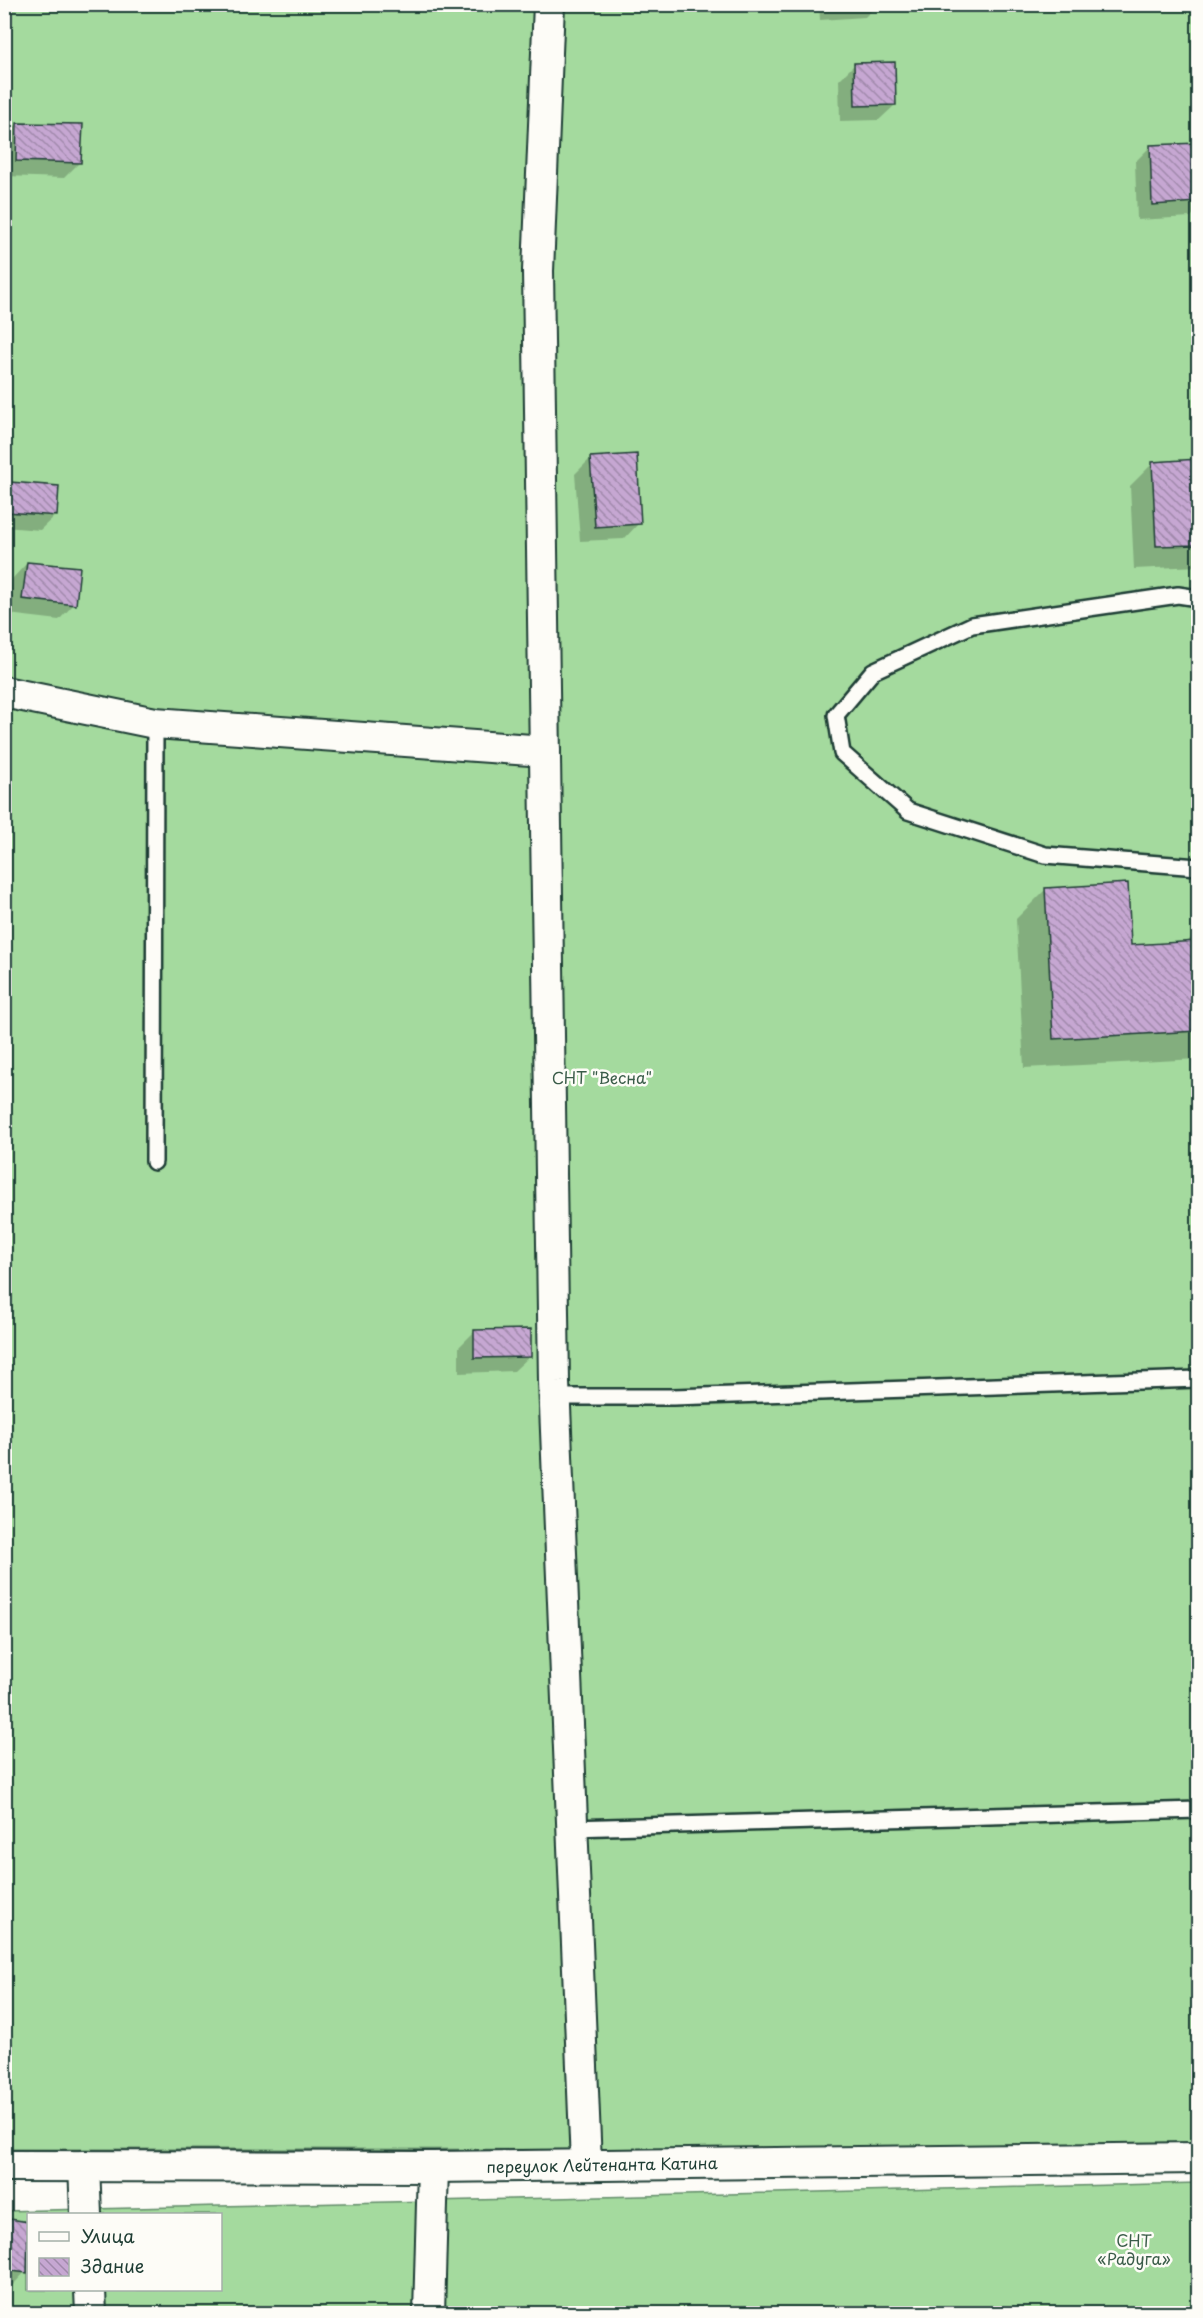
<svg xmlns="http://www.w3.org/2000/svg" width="1203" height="2318" viewBox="0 0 1203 2318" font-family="'Playpen Sans',sans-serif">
	<defs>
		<pattern id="building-back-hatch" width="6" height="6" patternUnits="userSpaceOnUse" patternTransform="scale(1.5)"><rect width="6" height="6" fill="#c6a7d2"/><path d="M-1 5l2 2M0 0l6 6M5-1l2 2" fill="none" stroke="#a089ab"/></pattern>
	</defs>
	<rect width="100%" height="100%" fill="#fdfcf7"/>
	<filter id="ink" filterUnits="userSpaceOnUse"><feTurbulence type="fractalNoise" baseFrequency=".0167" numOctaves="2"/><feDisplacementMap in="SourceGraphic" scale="12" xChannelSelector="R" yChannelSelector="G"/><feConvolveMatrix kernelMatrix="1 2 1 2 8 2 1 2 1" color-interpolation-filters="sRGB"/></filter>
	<g filter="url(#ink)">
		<g fill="#a4da9e" stroke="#628c69" stroke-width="1.5" fill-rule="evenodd">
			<path d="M 5,5 L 1198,5 L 1198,2150 L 5,2149 Z"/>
			<path d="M 1198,2183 L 1198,2313 L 5,2313 L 4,2211 ZM 28,2214 L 220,2214 L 220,2290 L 28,2290 Z"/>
		</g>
		<g fill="#0003">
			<path d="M 819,4 L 878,4 L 865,17 L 820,20 Z"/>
			<path d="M 855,64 L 895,105 L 879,120 L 840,121 L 839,80 Z"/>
			<path d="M 17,124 L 80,162 L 64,178 L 4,176 L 4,137 Z"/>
			<path d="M 1198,145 L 1198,209 L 1191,217 L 1137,220 L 1135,162 L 1150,147 Z"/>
			<path d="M 591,458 L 639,523 L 624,539 L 580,541 L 575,474 Z"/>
			<path d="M 1198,461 L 1198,566 L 1134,569 L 1130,486 L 1153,463 Z"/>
			<path d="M 11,483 L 56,515 L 40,530 L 4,527 L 4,489 Z"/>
			<path d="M 27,563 L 74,604 L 59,620 L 8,614 L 12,579 Z"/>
			<path d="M 1046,889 L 1130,947 L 1185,944 L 1198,931 L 1198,1059 L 1024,1068 L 1016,919 Z"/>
			<path d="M 474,1332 L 530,1356 L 514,1371 L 459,1373 L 459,1347 Z"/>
			<path d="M 4,2220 L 28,2224 L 28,2252 L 25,2272 L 10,2288 L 4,2287 Z"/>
		</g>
		<g fill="url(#building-back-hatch)" stroke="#1f3d34" stroke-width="1.5">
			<path d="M 895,62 L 896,105 L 855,106 L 854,63 Z"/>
			<path d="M 17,123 L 83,124 L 81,163 L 16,161 Z"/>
			<path d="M 1198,143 L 1198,202 L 1152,205 L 1150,145 Z"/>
			<path d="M 637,454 L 641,524 L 595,527 L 590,457 Z"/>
			<path d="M 1198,459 L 1198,545 L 1156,546 L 1152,462 Z"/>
			<path d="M 10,482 L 59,486 L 57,516 L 7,512 Z"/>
			<path d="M 27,562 L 80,567 L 76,605 L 22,599 Z"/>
			<path d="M 1128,883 L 1131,945 L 1198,941 L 1198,1031 L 1053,1039 L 1045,888 Z"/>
			<path d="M 531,1329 L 531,1357 L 474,1358 L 474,1330 Z"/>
			<path d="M 4,2218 L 28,2222 L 27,2273 L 4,2270 Z"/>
		</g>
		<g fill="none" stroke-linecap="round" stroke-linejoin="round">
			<g stroke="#1f3d34" stroke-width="20">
				<g id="lane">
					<path d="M 1198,598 L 1178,595 L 972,625 L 873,671 L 836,715 L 842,753 L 908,811 L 1045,855 L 1198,867"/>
					<path d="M 154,1162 L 155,723"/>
					<path d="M 555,1397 L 673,1397 L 1198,1379"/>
					<path d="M 572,1828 L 1198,1810"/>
				</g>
			</g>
			<g stroke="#1f3d34" stroke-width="34">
				<g id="street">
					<path d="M 549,4 L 538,271 L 554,1382 L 586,2164"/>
					<path d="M 4,692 L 155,723 L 545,751"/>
					<path d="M 4,2166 L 433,2167 L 1198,2158"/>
					<path d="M 84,2166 L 86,2214"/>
					<path d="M 90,2290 L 91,2314"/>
					<path d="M 429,2314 L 433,2167"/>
				</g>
			</g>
			<use href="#lane" stroke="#fdfcf7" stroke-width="15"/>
			<use href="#street" stroke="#fdfcf7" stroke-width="30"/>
		</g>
	</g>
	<g text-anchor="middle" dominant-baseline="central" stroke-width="5" stroke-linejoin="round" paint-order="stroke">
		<g font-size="16" fill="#3a5c49" stroke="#fdfcf7">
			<text x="602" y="1077">СНТ "Весна"</text>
			<text x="1134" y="2240">СНТ<tspan x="1134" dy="18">«Радуга»</tspan></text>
		</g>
		<g font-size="16" fill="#1f3d34" stroke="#fdfcf7">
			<text transform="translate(602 2164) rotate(-1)">переулок Лейтенанта Катина</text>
		</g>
	</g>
	<rect width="1203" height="2318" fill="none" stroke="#fdfcf7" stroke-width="24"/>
	<rect x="12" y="12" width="1179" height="2294" fill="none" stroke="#1f3d34" stroke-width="2" filter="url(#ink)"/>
	<rect x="27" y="2213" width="195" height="78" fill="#fdfcf7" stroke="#a4b0a9" stroke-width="1.5"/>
	<rect x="39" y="2232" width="30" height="9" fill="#fdfcf7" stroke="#a4b0a9" stroke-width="1.5"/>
	<text x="81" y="2243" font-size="18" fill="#1f3d34">Улица</text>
	<rect x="39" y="2258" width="30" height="18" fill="url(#building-back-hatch)" stroke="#a4b0a9" stroke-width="1.5"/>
	<text x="81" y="2273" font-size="18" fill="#1f3d34">Здание</text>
</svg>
